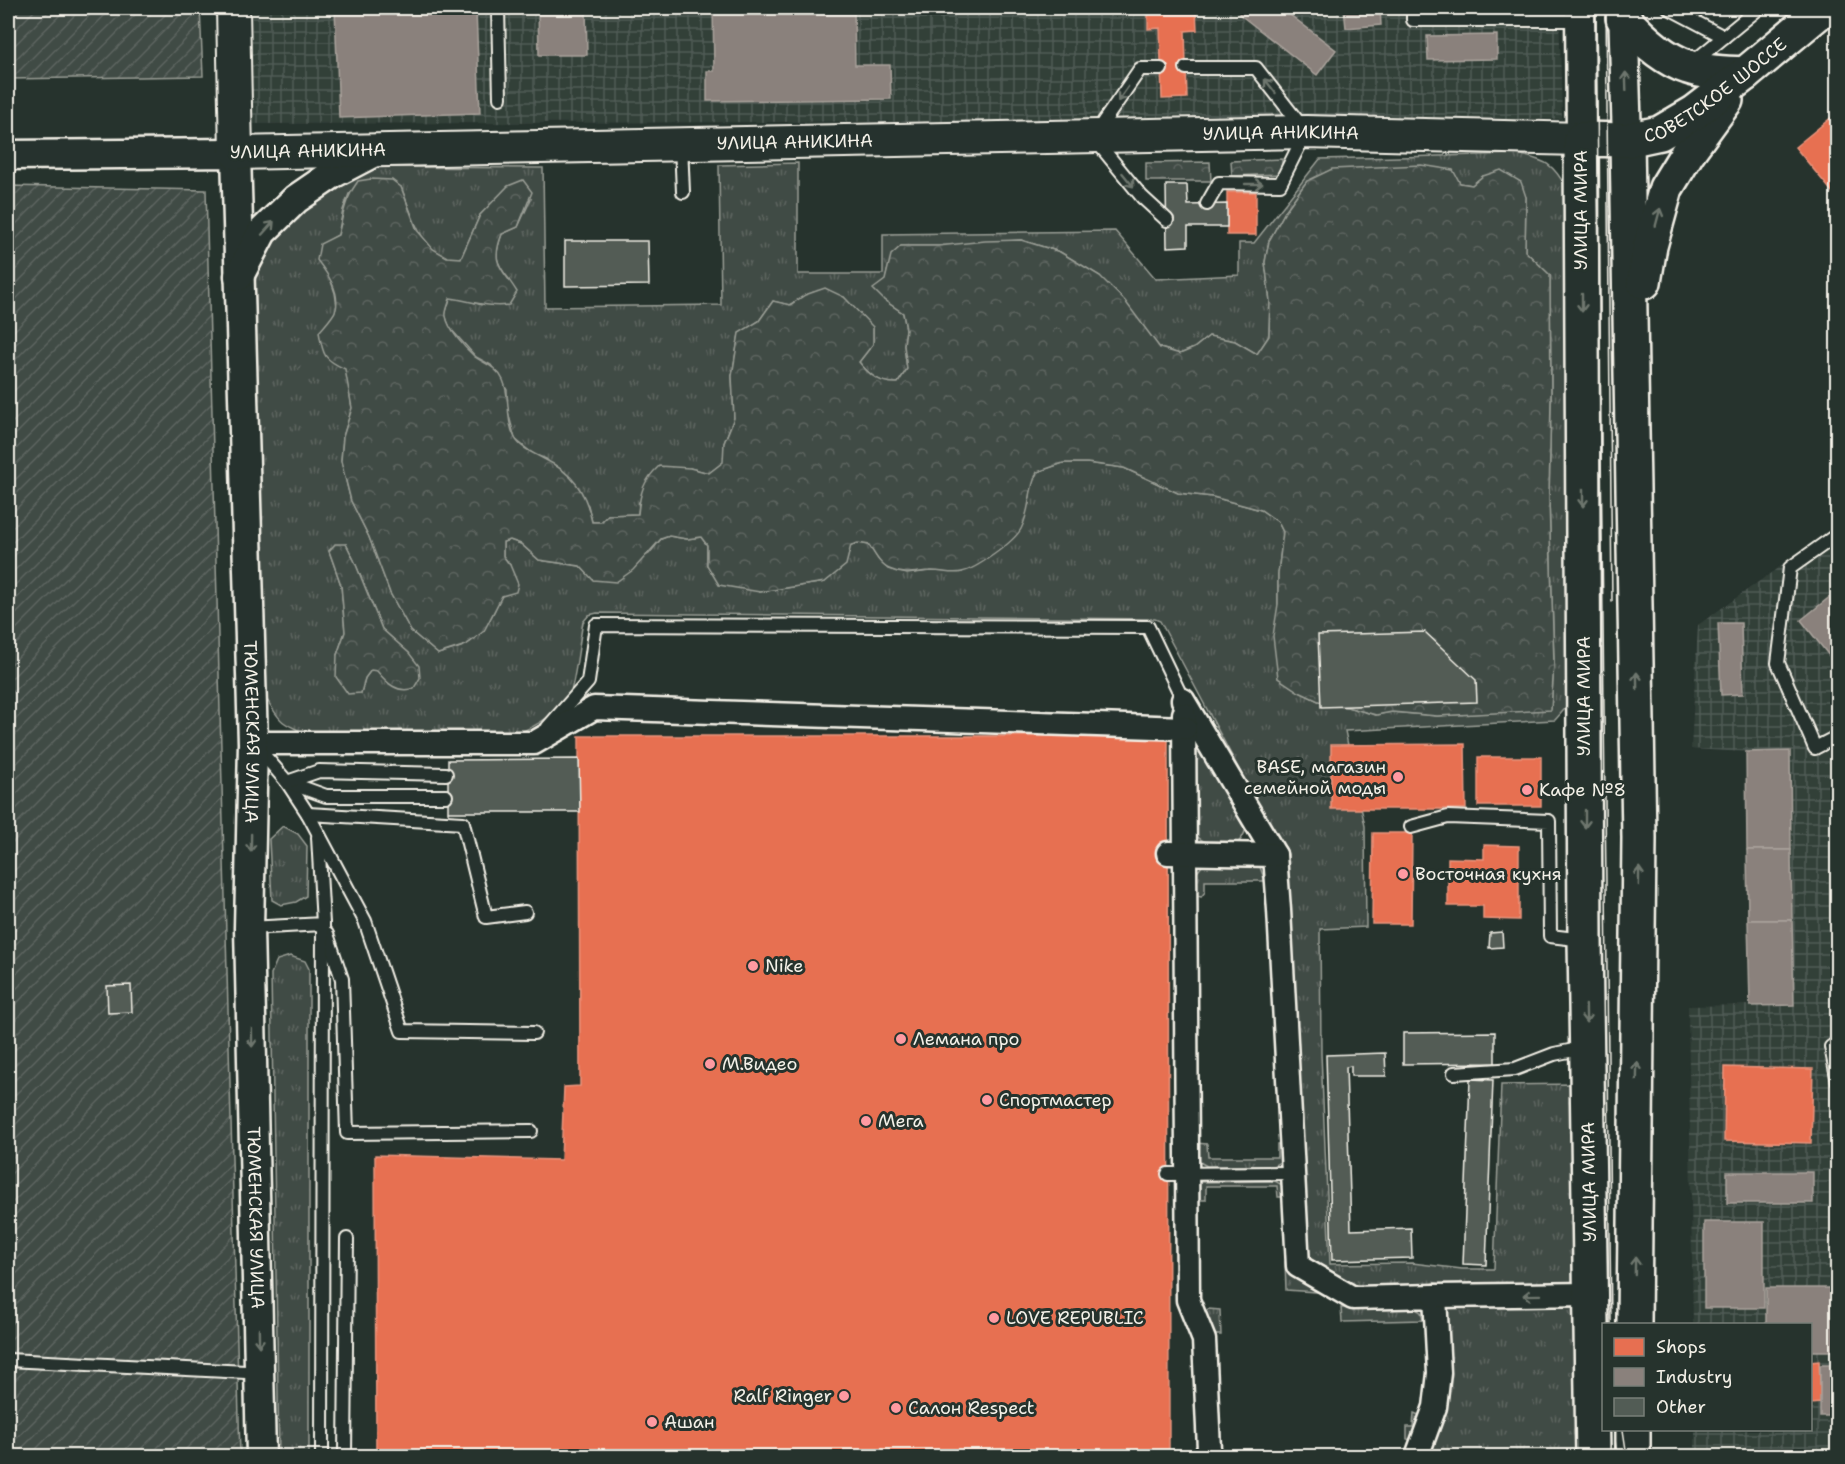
<svg xmlns="http://www.w3.org/2000/svg" width="1845" height="1464" viewBox="0 0 1845 1464" font-family="'Shantell Sans',sans-serif">
	<defs>
		<pattern id="industrial-grid" width="8" height="8" patternUnits="userSpaceOnUse" patternTransform="scale(1.5)"><rect width="8" height="8" fill="#333f39"/><path d="M0 4h8M4 0v8" fill="none" stroke="#515b56"/></pattern>
		<pattern id="grass-tufts" width="24" height="20" patternUnits="userSpaceOnUse" patternTransform="scale(1.5)"><rect width="24" height="20" fill="#414b45"/><path d="M3 7l-1-3M5 7V3M7 7l1-3M15 17l-1-3M17 17v-4M19 17l1-3" fill="none" stroke="#5d6560"/></pattern>
		<pattern id="forest-crowns" width="20" height="18" patternUnits="userSpaceOnUse" patternTransform="scale(1.5)"><rect width="20" height="18" fill="#414b45"/><path d="M2 6a3 3 0 1 1 6 0M12 15a3 3 0 1 1 6 0" fill="none" stroke="#5d6560"/></pattern>
		<pattern id="garden-furrows" width="10" height="10" patternUnits="userSpaceOnUse" patternTransform="scale(1.5)"><rect width="10" height="10" fill="#414b45"/><path d="M-1 1l2-2M0 10L10 0M9 11l2-2" fill="none" stroke="#5d6560"/></pattern>
	</defs>
	<rect width="100%" height="100%" fill="#26332d"/>
	<filter id="ink" filterUnits="userSpaceOnUse"><feTurbulence type="fractalNoise" baseFrequency=".0167" numOctaves="2"/><feDisplacementMap in="SourceGraphic" scale="12" xChannelSelector="R" yChannelSelector="G"/><feConvolveMatrix kernelMatrix="1 2 1 2 8 2 1 2 1" color-interpolation-filters="sRGB"/></filter>
	<g filter="url(#ink)">
		<g fill="url(#industrial-grid)">
			<path d="M 252,8 L 1559,8 L 1562,119 L 252,124 Z"/>
			<path d="M 1837,526 L 1837,1456 L 1695,1456 L 1695,1430 L 1810,1430 L 1810,1324 L 1693,1324 L 1688,1006 L 1750,1005 L 1746,752 L 1691,749 L 1698,625 Z"/>
		</g>
		<g fill="url(#grass-tufts)" stroke="#9a9e96" stroke-width="1.5" fill-rule="evenodd">
			<path d="M 1518,154 C 1546,161 1553,163 1567,189 L 1571,702 L 1555,720 L 1345,731 L 1365,826 L 1366,927 L 1320,929 L 1321,1054 L 1330,1264 L 1412,1263 L 1462,1269 L 1494,1269 L 1501,1085 L 1578,1084 L 1580,1285 L 1357,1289 L 1310,1259 L 1267,822 L 1160,621 L 1155,619 L 597,613 L 589,615 L 583,622 C 579,643 577,667 572,687 C 567,708 535,728 516,733 L 311,735 C 282,724 280,723 265,696 L 252,296 L 256,254 L 261,241 L 362,167 L 543,168 L 545,307 L 721,305 L 719,165 L 798,163 L 798,274 L 883,274 L 883,234 L 1115,231 L 1156,279 L 1239,275 L 1239,243 L 1254,243 L 1320,159 ZM 1483,176 L 1526,197 L 1525,251 L 1550,275 L 1551,400 L 1549,499 L 1554,663 L 1551,709 L 1437,716 L 1391,712 L 1376,715 L 1347,707 L 1327,705 L 1300,692 L 1278,678 L 1278,574 L 1283,532 L 1278,522 L 1261,510 L 1213,497 L 1178,493 L 1124,468 L 1087,463 L 1063,463 L 1037,472 L 1031,486 L 1029,504 L 962,572 L 930,571 L 907,574 L 888,569 L 878,559 L 869,545 L 859,543 L 851,545 L 825,582 L 760,592 L 707,565 L 707,545 L 701,537 L 687,539 L 669,536 L 661,539 L 649,554 L 594,580 L 580,566 L 539,560 L 521,544 L 510,540 L 503,542 L 503,556 L 510,565 C 503,591 491,633 465,645 C 457,649 447,651 438,654 L 411,631 L 390,593 L 369,537 L 351,501 L 341,461 L 343,437 L 352,408 L 335,293 L 330,278 L 331,239 L 338,235 L 343,210 L 349,194 L 401,187 C 411,210 419,249 447,258 C 451,259 457,258 461,258 L 480,215 L 490,206 L 531,199 L 518,227 L 502,234 C 494,255 495,262 509,279 L 481,305 L 467,300 L 450,298 L 445,315 L 450,328 L 476,357 L 491,365 L 507,390 L 507,408 L 515,439 L 533,454 L 546,459 L 588,505 L 592,522 L 601,522 L 608,515 L 638,514 L 639,502 L 690,468 L 709,473 L 724,462 L 724,443 L 734,418 L 732,376 L 739,334 L 759,321 L 773,301 L 789,305 L 805,296 L 844,297 L 873,328 L 873,344 L 859,362 C 870,376 880,384 898,383 L 907,369 L 904,345 L 906,329 L 903,313 L 884,300 C 885,280 886,261 901,246 L 938,246 L 1021,240 L 1060,252 L 1100,276 L 1160,348 L 1180,354 L 1194,348 L 1209,336 L 1235,341 L 1257,354 L 1269,336 L 1270,301 L 1265,262 L 1269,241 L 1286,210 L 1307,181 L 1460,183 L 1472,185 ZM 346,544 L 354,560 L 382,629 L 409,653 L 377,670 L 371,670 L 365,678 L 361,693 L 337,655 L 345,632 L 341,585 L 329,551 Z"/>
			<path d="M 1197,738 L 1247,825 C 1245,833 1242,842 1234,844 C 1221,847 1201,844 1194,833 L 1192,747 Z"/>
			<path d="M 283,826 L 298,834 L 307,846 L 306,896 L 296,902 L 281,905 L 272,900 L 269,839 Z"/>
			<path d="M 1250,864 L 1260,867 L 1265,881 L 1205,881 L 1205,892 L 1201,897 L 1194,894 L 1194,876 L 1203,865 Z"/>
			<path d="M 290,956 L 305,961 L 309,969 L 309,1456 L 279,1456 L 271,974 L 277,960 Z"/>
			<path d="M 1195,1143 L 1207,1144 L 1208,1157 L 1277,1157 L 1277,1144 L 1281,1144 L 1282,1161 L 1273,1166 L 1207,1166 C 1195,1161 1195,1155 1195,1143 Z"/>
			<path d="M 1275,1181 L 1284,1186 L 1285,1197 L 1278,1197 L 1277,1186 L 1206,1186 L 1206,1200 L 1195,1200 L 1198,1184 L 1201,1182 Z"/>
			<path d="M 1285,1262 L 1289,1262 L 1290,1274 L 1317,1292 L 1286,1290 Z"/>
			<path d="M 1410,1306 L 1421,1312 L 1423,1320 L 1342,1322 L 1341,1308 Z"/>
			<path d="M 1579,1307 L 1583,1456 L 1428,1456 L 1441,1308 Z"/>
			<path d="M 1208,1309 L 1220,1310 L 1221,1335 L 1215,1335 L 1205,1312 Z"/>
			<path d="M 1414,1413 L 1419,1415 L 1419,1421 L 1412,1440 L 1407,1439 L 1407,1427 L 1413,1427 Z"/>
		</g>
		<g fill="url(#forest-crowns)" stroke="#9a9e96" stroke-width="1.5">
			<path d="M 1282,159 L 1282,174 L 1232,176 L 1231,161 Z"/>
			<path d="M 1210,162 L 1211,181 L 1146,181 L 1146,163 Z"/>
			<path d="M 1421,165 L 1453,170 L 1460,183 L 1472,185 L 1483,176 L 1501,170 L 1521,182 L 1526,197 L 1525,251 L 1550,275 L 1551,400 L 1549,499 L 1554,663 L 1551,710 L 1437,716 L 1392,712 L 1376,715 L 1347,707 L 1327,705 L 1299,692 L 1278,678 L 1273,636 L 1278,604 L 1278,574 L 1283,532 L 1278,522 L 1261,510 L 1213,497 L 1178,493 L 1124,468 L 1087,463 L 1063,463 L 1037,472 C 1028,491 1030,512 1021,529 C 1014,542 976,569 962,572 C 952,575 940,570 930,571 C 915,572 904,576 889,569 C 880,565 874,553 869,545 L 858,543 L 851,545 L 846,565 L 825,582 L 760,592 L 719,585 L 707,565 L 707,545 L 701,537 L 687,539 L 669,536 L 661,539 L 633,570 L 616,582 L 593,580 L 580,566 L 539,560 L 521,544 L 510,540 L 503,542 L 503,556 L 510,565 L 518,584 L 516,592 L 502,596 L 484,631 L 466,645 L 438,654 L 411,631 L 390,593 L 369,537 L 351,501 L 341,461 L 343,437 L 352,408 L 345,369 C 323,359 323,355 319,332 C 324,326 334,316 336,309 C 340,291 327,273 317,260 L 320,244 L 338,235 C 344,213 344,200 358,181 L 371,179 L 392,180 L 401,187 L 417,230 L 433,249 L 447,257 L 461,258 L 480,215 L 508,186 L 523,180 L 532,192 L 518,227 L 502,234 C 490,265 502,267 517,292 L 509,305 C 488,308 471,301 450,298 C 449,304 445,311 446,316 C 448,330 465,348 475,357 C 485,364 497,367 503,380 C 511,398 505,420 515,438 C 520,448 535,454 544,459 C 573,473 586,492 592,522 L 601,522 L 608,515 L 638,514 C 640,493 643,481 659,466 L 690,468 L 709,473 L 723,462 L 724,443 L 734,418 L 732,376 L 739,333 L 759,321 L 773,301 L 790,305 L 805,295 L 825,288 L 844,297 L 873,327 L 873,344 L 859,362 C 870,376 881,384 898,383 L 907,369 L 904,345 L 906,329 L 903,313 L 884,300 L 873,289 L 885,280 L 891,255 L 901,246 L 938,246 L 985,241 L 1021,240 L 1060,252 L 1100,276 L 1125,301 L 1160,348 L 1180,354 L 1194,348 L 1209,336 L 1235,341 L 1257,354 L 1269,336 L 1270,301 L 1265,262 L 1269,241 L 1286,210 L 1307,181 L 1332,169 Z"/>
			<path d="M 335,544 L 346,544 L 354,560 L 382,629 L 409,653 L 419,666 L 420,678 L 414,688 C 397,694 387,683 377,671 L 371,670 L 365,678 L 361,693 L 348,694 L 336,677 L 337,655 L 345,632 L 341,585 L 329,551 Z"/>
		</g>
		<g fill="url(#garden-furrows)" stroke="#9a9e96" stroke-width="1.5">
			<path d="M 8,8 L 200,8 L 203,76 L 8,79 Z"/>
			<path d="M 8,186 L 206,190 L 240,1456 L 8,1456 Z"/>
		</g>
		<g fill="#e76f51" stroke="#eb967e" stroke-width="1.5">
			<path d="M 1148,8 L 1196,8 L 1197,30 L 1185,31 L 1187,98 L 1162,99 L 1160,28 L 1148,29 Z"/>
			<path d="M 1838,112 L 1838,199 L 1795,147 Z"/>
			<rect x="1227" y="192" width="29" height="43"/>
			<path d="M 579,736 L 1168,736 L 1169,1456 L 376,1456 L 375,1155 L 561,1160 L 564,1087 L 580,1086 Z"/>
			<path d="M 1465,744 L 1466,809 L 1331,809 L 1331,745 Z"/>
			<rect x="1478" y="757" width="63" height="49"/>
			<path d="M 1373,833 L 1412,833 L 1411,924 L 1372,924 Z"/>
			<path d="M 1484,845 L 1519,846 L 1519,920 L 1483,919 L 1483,906 L 1448,906 L 1448,858 L 1484,859 Z"/>
			<path d="M 1725,1067 L 1813,1069 L 1811,1143 L 1724,1141 Z"/>
			<path d="M 1819,1361 L 1821,1403 L 1810,1404 L 1810,1362 Z"/>
		</g>
		<g fill="#8a817c" stroke="#aaa39c" stroke-width="1.5">
			<path d="M 335,8 L 460,8 L 460,10 L 476,10 L 480,113 L 339,118 Z"/>
			<path d="M 538,8 L 586,8 L 587,55 L 539,55 Z"/>
			<path d="M 713,8 L 854,8 L 855,65 L 890,65 L 891,99 L 707,101 L 707,71 L 714,71 Z"/>
			<path d="M 1244,8 L 1281,8 L 1336,50 L 1317,75 L 1239,14 Z"/>
			<path d="M 1344,8 L 1380,8 L 1381,25 L 1346,28 Z"/>
			<path d="M 1497,35 L 1497,59 L 1428,60 L 1427,36 Z"/>
			<path d="M 1836,592 L 1838,593 L 1838,667 L 1801,620 Z"/>
			<path d="M 1718,623 L 1741,623 L 1743,694 L 1721,695 Z"/>
			<path d="M 1790,751 L 1791,850 L 1747,850 L 1746,752 Z"/>
			<path d="M 1747,850 L 1791,850 L 1792,920 L 1748,920 Z"/>
			<path d="M 1748,920 L 1792,920 L 1794,1005 L 1750,1006 Z"/>
			<rect x="1727" y="1172" width="86" height="31"/>
			<rect x="1704" y="1222" width="60" height="86"/>
			<path d="M 1766,1288 L 1834,1288 L 1834,1351 L 1810,1351 L 1810,1324 L 1766,1324 Z"/>
			<rect x="1820" y="1365" width="18" height="51"/>
		</g>
		<g fill="#525c55" stroke="#f4f1e8" stroke-width="1.5">
			<path d="M 1166,185 L 1187,185 L 1188,205 L 1227,204 L 1227,227 L 1188,227 L 1188,246 L 1167,247 Z"/>
			<path d="M 565,241 L 648,241 L 649,285 L 565,286 Z"/>
			<path d="M 1425,632 L 1476,680 L 1477,702 L 1321,707 L 1318,635 Z"/>
			<path d="M 579,759 L 580,812 L 448,812 L 448,760 Z"/>
			<path d="M 1502,932 L 1503,947 L 1489,948 L 1490,933 Z"/>
			<path d="M 131,985 L 132,1012 L 108,1013 L 107,986 Z"/>
			<path d="M 1495,1032 L 1495,1063 L 1403,1064 L 1403,1033 Z"/>
			<path d="M 1385,1053 L 1386,1076 L 1351,1076 L 1351,1066 L 1346,1067 L 1351,1230 L 1411,1228 L 1412,1258 L 1332,1260 L 1326,1055 Z"/>
			<path d="M 1470,1079 L 1493,1080 L 1486,1265 L 1463,1264 Z"/>
		</g>
		<g fill="none" stroke-linecap="round" stroke-linejoin="round">
			<g stroke="#f4f1e8" stroke-width="16">
				<g id="service">
					<path d="M 498,8 L 500,98"/>
					<path d="M 1413,8 L 1413,20 L 1580,20"/>
					<path d="M 1525,8 L 1525,20"/>
					<path d="M 1669,8 L 1724,37"/>
					<path d="M 1691,64 L 1759,8"/>
					<path d="M 1186,68 L 1256,68 L 1306,132 L 1280,184 L 1219,183 L 1207,204"/>
					<path d="M 1161,69 L 1140,69 L 1093,137 L 1142,197 L 1167,220"/>
					<path d="M 681,145 L 683,192"/>
					<path d="M 1838,534 L 1790,568 L 1778,663 L 1815,748 L 1838,736"/>
					<path d="M 548,727 L 588,682 L 596,625 L 1148,627 L 1183,700"/>
					<path d="M 257,747 L 287,782 L 308,814 L 365,921 L 402,1031 L 534,1033"/>
					<path d="M 287,782 L 326,796 L 446,796"/>
					<path d="M 287,782 L 319,771 L 446,774"/>
					<path d="M 308,814 L 463,823 L 486,917 L 525,912"/>
					<path d="M 1411,827 L 1448,817 L 1549,821 L 1550,936 L 1584,940"/>
					<path d="M 249,928 L 323,924 L 318,837"/>
					<path d="M 327,934 L 342,979 L 347,1133 L 531,1131"/>
					<path d="M 1838,1042 L 1831,1047 L 1838,1082"/>
					<path d="M 1454,1073 L 1515,1069 L 1554,1054 L 1584,1048"/>
					<path d="M 1168,1174 L 1294,1173"/>
					<path d="M 8,1360 L 246,1372 L 259,1370"/>
					<path d="M 322,1456 L 323,924"/>
					<path d="M 345,1456 L 347,1239"/>
				</g>
			</g>
			<g stroke="#f4f1e8" stroke-width="27">
				<g id="minor">
					<path d="M 1183,700 L 1275,855 L 1279,910 L 1298,1266 L 1353,1298 L 1435,1296 L 1439,1373 L 1435,1407 L 1417,1456"/>
					<path d="M 1184,714 L 1188,1300 L 1204,1340 L 1209,1449 L 1205,1456"/>
					<path d="M 253,743 L 534,743 L 594,708 L 1185,728"/>
					<path d="M 1168,853 L 1275,855"/>
					<path d="M 1435,1296 L 1590,1294"/>
				</g>
			</g>
			<g stroke="#f4f1e8" stroke-width="33">
				<g id="tertiary">
					<path d="M 1580,8 L 1581,139"/>
					<path d="M 1623,8 L 1627,140"/>
					<path id="s1" d="M 8,155 L 236,153 L 253,743 L 249,928 L 261,1456"/>
					<path d="M 239,276 L 262,232 L 296,199 L 334,173 L 378,150"/>
				</g>
			</g>
			<g stroke="#f4f1e8" stroke-width="36">
				<g id="secondary">
					<path id="s2" d="M 233,8 L 236,153 L 1306,132 L 1581,139"/>
				</g>
			</g>
			<g stroke="#f4f1e8" stroke-width="38">
				<g id="primary">
					<path d="M 1623,18 C 1640,37 1663,59 1688,67 C 1705,73 1726,73 1745,74"/>
					<path d="M 1627,140 L 1639,838 L 1634,1324"/>
					<path d="M 1644,282 L 1650,246 L 1666,188 L 1688,152 L 1726,100"/>
					<path id="s3" d="M 1593,1456 L 1585,940 L 1581,139 L 1627,140 L 1660,133 L 1694,113 L 1745,74 L 1824,8"/>
					<path d="M 1633,1456 L 1633,1430"/>
				</g>
			</g>
			<use href="#service" stroke="#26332d" stroke-width="12"/>
			<use href="#minor" stroke="#26332d" stroke-width="22"/>
			<use href="#tertiary" stroke="#26332d" stroke-width="28"/>
			<use href="#secondary" stroke="#26332d" stroke-width="32"/>
			<use href="#primary" stroke="#26332d" stroke-width="33"/>
			<g stroke="#f4f1e8" stroke-width="1.5">
				<path d="M 1596,8 L 1611,1324"/>
				<path d="M 1606,8 L 1612,602"/>
				<path d="M 1614,1430 L 1617,1456"/>
				<path d="M 1623,1430 L 1627,1456"/>
			</g>
		</g>
		<defs><path id="oneway-shaft" d="M-6 0H5M1.5-3L5.5 0L1.5 3" fill="none" stroke-width="1.6" stroke-linecap="round" stroke-linejoin="round" transform="scale(1.5)"/></defs>
		<g stroke="#6e766e">
			<use href="#oneway-shaft" transform="translate(1626 81) rotate(-92)"/>
			<use href="#oneway-shaft" transform="translate(1270 86) rotate(-128)"/>
			<use href="#oneway-shaft" transform="translate(1123 94) rotate(125)"/>
			<use href="#oneway-shaft" transform="translate(1128 180) rotate(51)"/>
			<use href="#oneway-shaft" transform="translate(1254 184)"/>
			<use href="#oneway-shaft" transform="translate(1658 217) rotate(-75)"/>
			<use href="#oneway-shaft" transform="translate(268 228) rotate(-48)"/>
			<use href="#oneway-shaft" transform="translate(1582 303) rotate(90)"/>
			<use href="#oneway-shaft" transform="translate(1583 498) rotate(90)"/>
			<use href="#oneway-shaft" transform="translate(1637 681) rotate(-91)"/>
			<use href="#oneway-shaft" transform="translate(1585 819) rotate(90)"/>
			<use href="#oneway-shaft" transform="translate(251 843) rotate(91)"/>
			<use href="#oneway-shaft" transform="translate(1639 876) rotate(-89)"/>
			<use href="#oneway-shaft" transform="translate(1586 1014) rotate(89)"/>
			<use href="#oneway-shaft" transform="translate(252 1038) rotate(89)"/>
			<use href="#oneway-shaft" transform="translate(1637 1071) rotate(-89)"/>
			<use href="#oneway-shaft" transform="translate(1635 1266) rotate(-89)"/>
			<use href="#oneway-shaft" transform="translate(1532 1295) rotate(179)"/>
			<use href="#oneway-shaft" transform="translate(259 1338) rotate(89)"/>
		</g>
	</g>
	<g fill="#ff9aa2" stroke="#26332d" stroke-width="2">
		<circle cx="1398" cy="777" r="6"/>
		<circle cx="1527" cy="790" r="6"/>
		<circle cx="1403" cy="874" r="6"/>
		<circle cx="753" cy="966" r="6"/>
		<circle cx="901" cy="1039" r="6"/>
		<circle cx="710" cy="1064" r="6"/>
		<circle cx="987" cy="1100" r="6"/>
		<circle cx="866" cy="1121" r="6"/>
		<circle cx="994" cy="1318" r="6"/>
		<circle cx="844" cy="1396" r="6"/>
		<circle cx="896" cy="1408" r="6"/>
		<circle cx="652" cy="1422" r="6"/>
	</g>
	<g text-anchor="middle" dominant-baseline="central" stroke-width="6" stroke-linejoin="round" paint-order="stroke">
		<g font-size="18" fill="#f4f1e8" stroke="#26332d">
			<text stroke="none"><textPath href="#s3" startOffset="1466">СОВЕТСКОЕ ШОССЕ</textPath></text>
			<text stroke="none"><textPath href="#s2" startOffset="1190">УЛИЦА АНИКИНА</textPath></text>
			<text stroke="none"><textPath href="#s2" startOffset="704">УЛИЦА АНИКИНА</textPath></text>
			<text transform="translate(308 151) rotate(-1)">УЛИЦА АНИКИНА</text>
			<text transform="translate(1581 210) rotate(-90)">УЛИЦА МИРА</text>
			<text transform="translate(1584 696) rotate(-90)">УЛИЦА МИРА</text>
			<text stroke="none"><textPath href="#s1" startOffset="807">ТЮМЕНСКАЯ УЛИЦА</textPath></text>
			<text transform="translate(1589 1182) rotate(-91)">УЛИЦА МИРА</text>
			<text stroke="none"><textPath href="#s1" startOffset="1293">ТЮМЕНСКАЯ УЛИЦА</textPath></text>
		</g>
		<g font-size="18" fill="#f4f1e8" stroke="#26332d" text-anchor="start">
			<text x="1386" y="767" text-anchor="end">BASE, магазин<tspan x="1386" dy="21">семейной моды</tspan></text>
			<text x="1539" y="790">Кафе №8</text>
			<text x="1415" y="874">Восточная кухня</text>
			<text x="765" y="966">Nike</text>
			<text x="913" y="1039">Лемана про</text>
			<text x="722" y="1064">М.Видео</text>
			<text x="999" y="1100">Спортмастер</text>
			<text x="878" y="1121">Мега</text>
			<text x="1006" y="1318">LOVE REPUBLIC</text>
			<text x="832" y="1396" text-anchor="end">Ralf Ringer</text>
			<text x="908" y="1408">Салон Respect</text>
			<text x="664" y="1422">Ашан</text>
		</g>
	</g>
	<rect width="1845" height="1464" fill="none" stroke="#26332d" stroke-width="30"/>
	<rect x="15" y="15" width="1815" height="1434" fill="none" stroke="#f4f1e8" stroke-width="2" filter="url(#ink)"/>
	<rect x="1602" y="1323" width="210" height="108" fill="#26332d" stroke="#787f78" stroke-width="1.5"/>
	<rect x="1614" y="1338" width="30" height="18" fill="#e76f51" stroke="#787f78" stroke-width="1.5"/>
	<text x="1656" y="1353" font-size="18" fill="#f4f1e8">Shops</text>
	<rect x="1614" y="1368" width="30" height="18" fill="#8a817c" stroke="#787f78" stroke-width="1.5"/>
	<text x="1656" y="1383" font-size="18" fill="#f4f1e8">Industry</text>
	<rect x="1614" y="1398" width="30" height="18" fill="#525c55" stroke="#787f78" stroke-width="1.5"/>
	<text x="1656" y="1413" font-size="18" fill="#f4f1e8">Other</text>
</svg>
